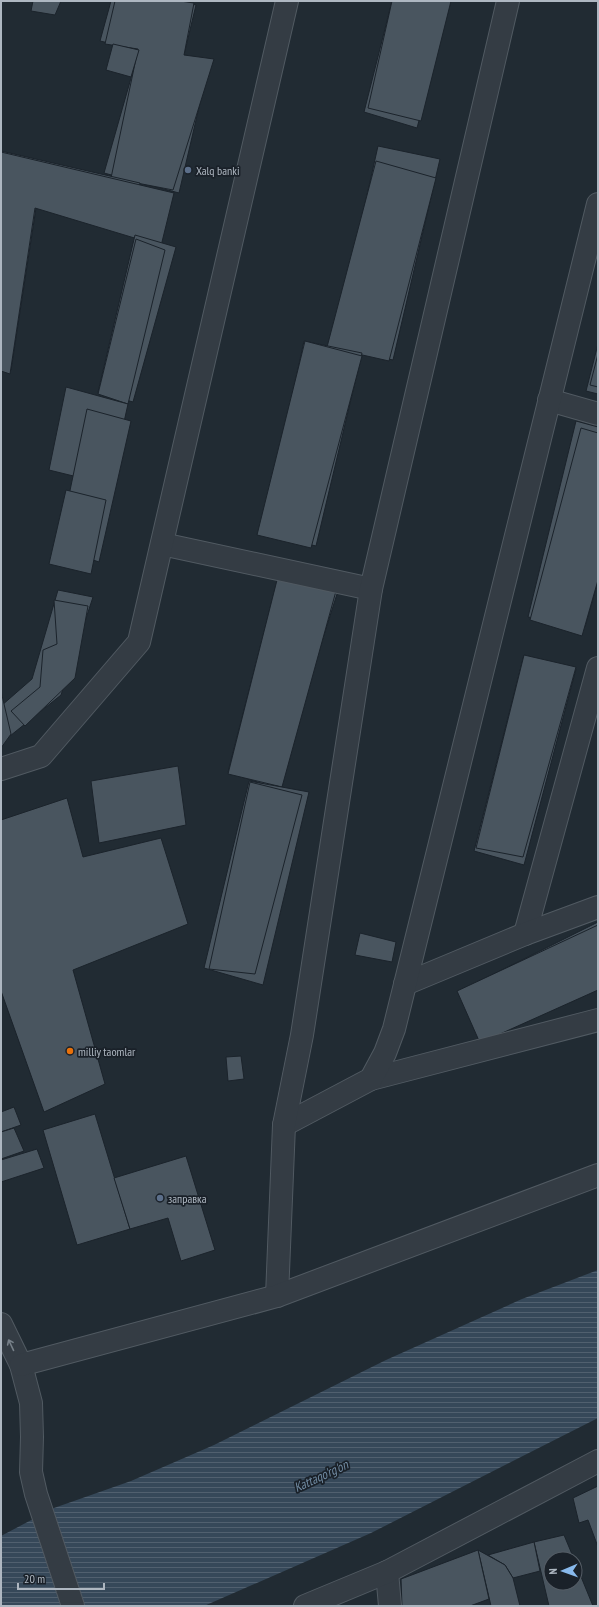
<svg xmlns="http://www.w3.org/2000/svg" width="599" height="1607" viewBox="0 0 599 1607" font-family="'PT Sans Narrow',sans-serif">
	<defs>
		<pattern id="water-rules" width="6" height="5" patternUnits="userSpaceOnUse"><rect width="6" height="5" fill="#364859"/><path d="M0 2.5h6" fill="none" stroke="#51606f"/></pattern>
	</defs>
	<rect width="100%" height="100%" fill="#212b33"/>
	<path fill="url(#water-rules)" d="M 598,1270 L 598,1418 L 371,1533 L 204,1606 L 1,1606 L 1,1536 L 54,1508 L 131,1481 L 214,1445 L 386,1360 L 522,1299 Z"/>
	<g fill="#49555f" stroke="#1b232b">
		<path d="M 33,1 L 61,1 L 55,15 L 31,11 Z"/>
		<path d="M 111,1 L 179,1 L 196,5 L 184,55 L 210,60 L 179,193 L 104,173 L 139,50 L 100,41 Z"/>
		<path d="M 115,1 L 180,1 L 194,3 L 184,55 L 214,59 L 173,190 L 111,178 L 138,49 L 105,44 Z"/>
		<path d="M 392,1 L 451,1 L 417,128 L 364,112 Z"/>
		<path d="M 392,1 L 451,1 L 421,121 L 368,108 Z"/>
		<path d="M 113,44 L 139,50 L 131,77 L 106,70 Z"/>
		<path d="M 378,146 L 440,159 L 393,360 L 333,347 Z"/>
		<path d="M 1,151 L 140,183 L 129,226 L 36,208 L 11,370 L 1,367 Z"/>
		<path d="M 1,152 L 174,193 L 161,246 L 35,208 L 10,374 L 1,371 Z"/>
		<path d="M 376,161 L 436,178 L 389,361 L 327,347 Z"/>
		<path d="M 135,235 L 176,247 L 133,402 L 98,392 Z"/>
		<path d="M 136,239 L 165,250 L 128,404 L 98,394 Z"/>
		<path d="M 304,341 L 362,353 L 316,546 L 263,533 Z"/>
		<path d="M 305,341 L 362,356 L 311,548 L 257,535 Z"/>
		<path d="M 598,344 L 598,394 L 586,391 Z"/>
		<path d="M 598,354 L 598,387 L 590,385 Z"/>
		<path d="M 66,387 L 128,404 L 110,485 L 49,470 Z"/>
		<path d="M 87,409 L 131,421 L 99,562 L 58,548 Z"/>
		<path d="M 576,421 L 598,427 L 598,581 L 585,627 L 528,617 Z"/>
		<path d="M 581,428 L 598,433 L 598,580 L 582,636 L 530,620 Z"/>
		<path d="M 66,490 L 106,500 L 91,574 L 49,564 Z"/>
		<path d="M 278,578 L 338,591 L 275,788 L 228,772 Z"/>
		<path d="M 277,580 L 336,591 L 282,787 L 228,774 Z"/>
		<path d="M 58,590 L 93,597 L 61,695 L 5,740 L 1,741 L 1,706 L 32,679 Z"/>
		<path d="M 54,600 L 88,606 L 75,678 L 25,726 L 11,711 L 40,687 L 43,650 L 57,644 Z"/>
		<path d="M 524,655 L 576,669 L 524,865 L 474,851 Z"/>
		<path d="M 524,655 L 576,667 L 523,857 L 476,848 Z"/>
		<path d="M 1,691 L 11,734 L 1,748 Z"/>
		<path d="M 178,766 L 186,825 L 99,843 L 91,781 Z"/>
		<path d="M 249,781 L 309,792 L 263,985 L 204,968 Z"/>
		<path d="M 250,782 L 302,795 L 255,974 L 209,969 Z"/>
		<path d="M 67,798 L 83,857 L 161,838 L 188,924 L 73,970 L 105,1084 L 44,1112 L 1,991 L 1,820 Z"/>
		<path d="M 598,922 L 598,984 L 483,1040 L 462,990 Z"/>
		<path d="M 598,925 L 598,990 L 480,1043 L 457,991 Z"/>
		<path d="M 360,933 L 396,942 L 392,962 L 355,955 Z"/>
		<path d="M 241,1056 L 244,1079 L 228,1081 L 226,1057 Z"/>
		<path d="M 14,1107 L 21,1125 L 1,1132 L 1,1112 Z"/>
		<path d="M 95,1114 L 130,1229 L 77,1245 L 43,1130 Z"/>
		<path d="M 14,1128 L 24,1151 L 1,1159 L 1,1132 Z"/>
		<path d="M 37,1149 L 44,1168 L 1,1182 L 1,1160 Z"/>
		<path d="M 186,1156 L 215,1250 L 181,1261 L 168,1218 L 130,1229 L 114,1178 Z"/>
		<path d="M 598,1486 L 598,1547 L 588,1520 L 579,1523 L 573,1498 Z"/>
		<path d="M 564,1535 L 574,1559 L 551,1559 L 551,1583 L 575,1583 L 575,1562 L 593,1606 L 549,1606 L 534,1542 Z"/>
		<path d="M 534,1542 L 540,1571 L 513,1578 L 505,1565 L 488,1555 Z"/>
		<path d="M 478,1550 L 505,1565 L 513,1578 L 520,1606 L 491,1606 Z"/>
		<path d="M 478,1550 L 489,1599 L 470,1606 L 402,1606 L 401,1579 Z"/>
	</g>
	<g fill="none" stroke-linecap="round" stroke-linejoin="round">
		<g stroke="#515a62" stroke-width="24">
			<g id="minor">
				<path d="M 549,400 L 598,414"/>
				<path d="M 162,544 L 371,589"/>
				<path d="M 1,769 L 41,756 L 139,642 L 287,1"/>
				<path d="M 525,934 L 598,668"/>
				<path d="M 405,984 L 525,934 L 598,907"/>
				<path d="M 371,1079 L 598,1020"/>
				<path d="M 284,1125 L 371,1079 L 385,1053 L 394,1029 L 598,204"/>
				<path d="M 277,1296 L 284,1125 L 302,1035 L 371,589 L 508,1"/>
				<path d="M 1,1324 L 21,1365 L 31,1403 L 32,1437 L 31,1472 L 36,1494 L 73,1606"/>
				<path d="M 21,1365 L 277,1296 L 598,1175"/>
				<path d="M 387,1572 L 390,1606"/>
				<path d="M 305,1606 L 387,1572 L 598,1461"/>
			</g>
		</g>
		<use href="#minor" stroke="#343c44" stroke-width="22"/>
	</g>
	<defs><path id="oneway-shaft" d="M-6 0H5M1.5-3L5.5 0L1.5 3" fill="none" stroke-width="1.6" stroke-linecap="round" stroke-linejoin="round"/></defs>
	<use stroke="#778089" href="#oneway-shaft" transform="translate(11 1345) rotate(-115)"/>
	<g fill="#5c6f8a" stroke="#1a2129" stroke-width="1.5">
		<circle cx="188" cy="170" r="4"/>
		<circle cx="160" cy="1198" r="4"/>
	</g>
	<circle fill="#e8710a" stroke="#1a2129" stroke-width="1.5" cx="70" cy="1051" r="4"/>
	<g text-anchor="middle" dominant-baseline="central" stroke-width="3.5" stroke-linejoin="round" paint-order="stroke">
		<g font-size="12" fill="#aeb7c1" stroke="#1a2129" text-anchor="start">
			<text x="196" y="170">Xalq banki</text>
			<text x="78" y="1051">milliy taomlar</text>
			<text x="168" y="1198">заправка</text>
		</g>
		<g font-size="13" font-style="italic" fill="#718ba2" stroke="#1a2129">
			<text transform="translate(321 1476) rotate(-25)">Kattaqo'rg'on</text>
		</g>
	</g>
	<rect width="599" height="1607" fill="none" stroke="#aeb7c1" stroke-width="4"/>
	<g transform="translate(563 1571) rotate(268)"><circle r="19" fill="#1a2129" stroke="#555d66"/>
	<path d="M0-3L7 15L0 10L-7 15Z" fill="#88b9ec"/>
	<text y="-6" font-size="11" font-weight="bold" text-anchor="middle" fill="#aeb7c1">N</text>
	</g>
	<path d="M18 1583v6h86v-6" fill="none" stroke="#aeb7c1" stroke-width="2"/>
	<text x="24" y="1583" font-size="12" fill="#aeb7c1" stroke="#1a2129" stroke-width="3" paint-order="stroke">20 m</text>
</svg>
